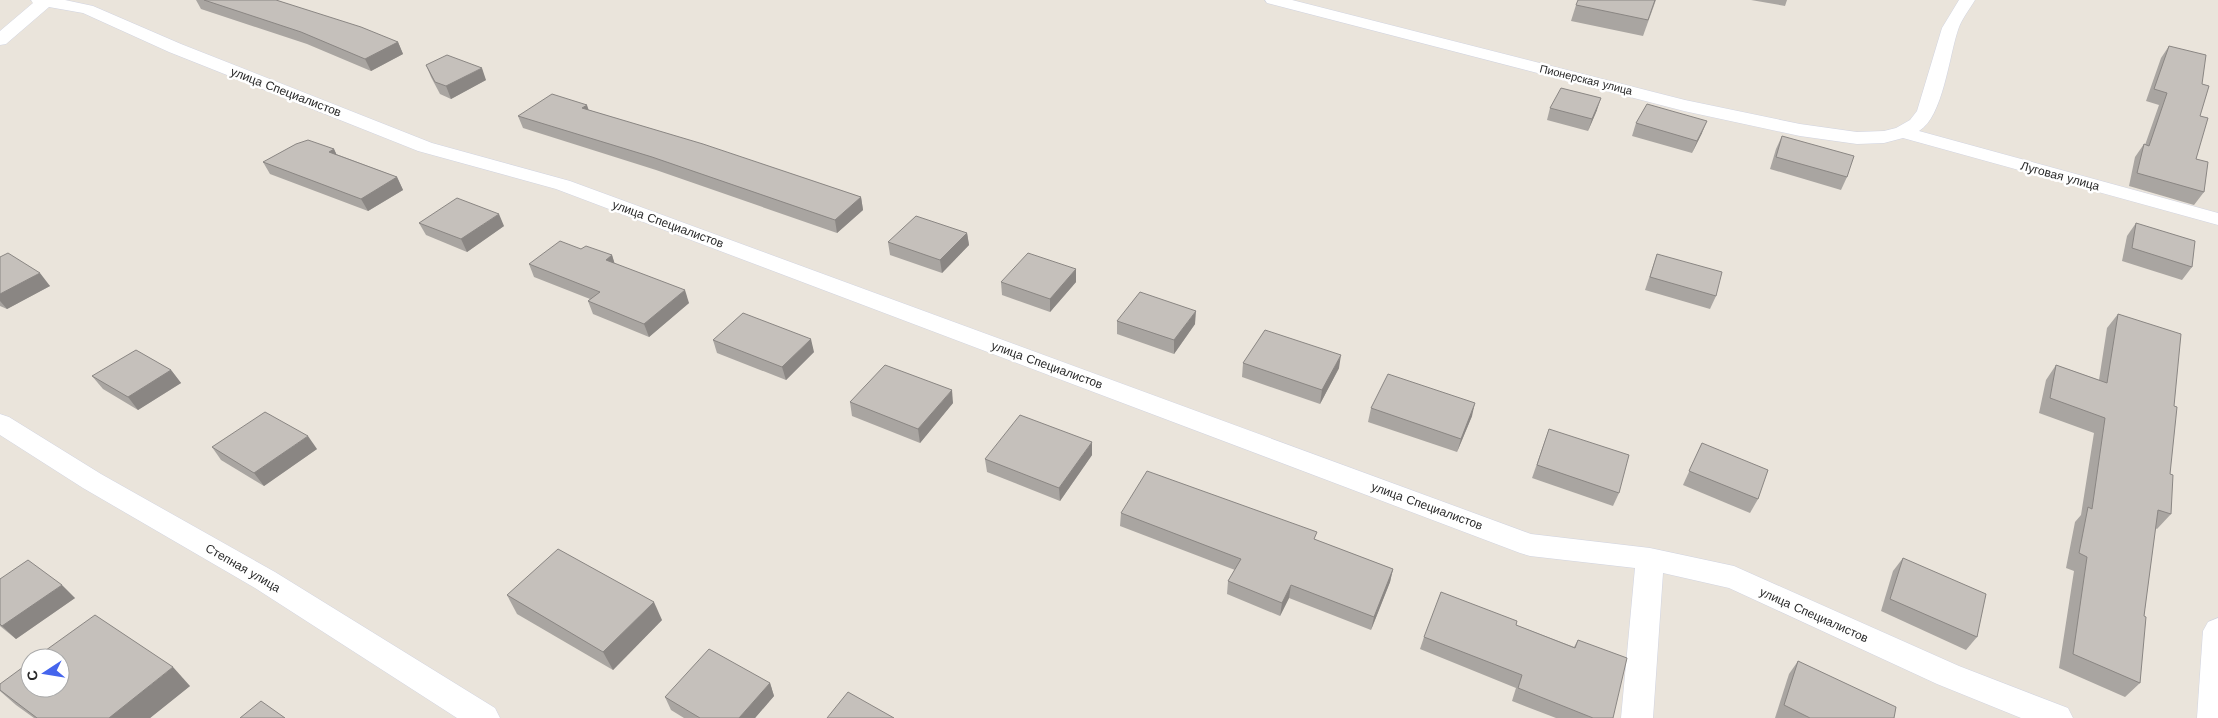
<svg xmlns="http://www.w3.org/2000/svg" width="2218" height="718" viewBox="0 0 2218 718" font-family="'Work Sans',sans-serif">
	<rect width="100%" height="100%" fill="#eae4db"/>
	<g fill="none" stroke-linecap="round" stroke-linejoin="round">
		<g stroke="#d1d4e1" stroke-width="1">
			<g id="street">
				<path d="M 31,0 L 65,0 L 93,6 L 181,44 L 432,143 L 570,181 L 1531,534 L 1650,548 L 1734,566 L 1959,666 L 2068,708 L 2073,718 L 2021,718 L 1937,684 L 1729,588 L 1663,573 L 1653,718 L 1621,718 L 1635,568 L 1530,556 L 1520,553 L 556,189 L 418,151 L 169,52 L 83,13 L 49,7 L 6,44 L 0,45 L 0,31 L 33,3 Z"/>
				<path d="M 1265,0 L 1292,0 L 1685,100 L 1800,124 L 1857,132 L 1884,131 L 1896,128 L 1910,120 L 1917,111 L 1942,28 L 1959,0 L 1975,0 C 1969,10 1961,20 1958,30 C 1949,56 1943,117 1919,131 L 2218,213 L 2218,225 L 1903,138 L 1884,143 L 1857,144 L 1800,136 L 1684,111 L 1267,3 Z"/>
				<path d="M 0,414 L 9,417 L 101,474 L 275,572 L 495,708 L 500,718 L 457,718 L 255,588 L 83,488 L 0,435 Z"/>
				<path d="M 2218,618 L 2218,718 L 2197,718 L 2203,631 L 2208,622 Z"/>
			</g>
		</g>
		<use href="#street" fill="#fff" fill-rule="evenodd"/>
	</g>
	<g fill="#a9a5a1">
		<path d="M 196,0 L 276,0 L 398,42 L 403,54 L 371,71 L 307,44 L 201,9 Z"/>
		<path d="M 1656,0 L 1643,36 L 1571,21 L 1576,5 Z"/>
		<path d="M 1751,0 L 1787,0 L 1785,6 Z"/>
		<path d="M 2169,46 L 2202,84 L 2200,116 L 2196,159 L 2204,192 L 2194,205 L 2129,186 L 2135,157 L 2144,144 L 2145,145 L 2159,105 L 2146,101 L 2161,58 Z"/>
		<path d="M 426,65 L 486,80 L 451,99 L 440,94 L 431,77 Z"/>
		<path d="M 1550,108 L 1597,110 L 1588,131 L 1547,120 Z"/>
		<path d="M 589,110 L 861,197 L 863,210 L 837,233 L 656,170 L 523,128 L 518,116 Z"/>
		<path d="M 1636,123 L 1702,133 L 1692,153 L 1632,136 Z"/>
		<path d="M 1782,136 L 1847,177 L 1841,190 L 1770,169 L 1776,149 Z"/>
		<path d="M 334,149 L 336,154 L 397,177 L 403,190 L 368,211 L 270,174 L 263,162 Z"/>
		<path d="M 419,223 L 504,226 L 467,252 L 426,235 Z"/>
		<path d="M 2136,223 L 2192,267 L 2182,280 L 2122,261 L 2127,236 Z"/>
		<path d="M 967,233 L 969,245 L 942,273 L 890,255 L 888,242 Z"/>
		<path d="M 581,249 L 612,255 L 614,263 L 689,303 L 649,337 L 593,314 L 588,301 L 590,299 L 534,277 L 529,264 Z"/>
		<path d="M 1657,254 L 1716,296 L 1710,309 L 1645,290 Z"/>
		<path d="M 0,257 L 50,286 L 7,309 L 0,306 Z"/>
		<path d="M 1076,269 L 1076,282 L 1050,312 L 1002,295 L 1001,282 Z"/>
		<path d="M 2118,314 L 2174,406 L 2170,474 L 2171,514 L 2157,529 L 2155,528 L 2144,616 L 2140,683 L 2125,697 L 2059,668 L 2074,571 L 2066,568 L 2075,522 L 2081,515 L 2094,433 L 2039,413 L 2046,380 L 2056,365 L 2099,380 L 2107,328 Z"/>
		<path d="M 1117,321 L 1195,324 L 1174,354 L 1117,334 Z"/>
		<path d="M 713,340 L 814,352 L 786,380 L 717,353 Z"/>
		<path d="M 1243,363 L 1339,368 L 1320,404 L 1242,377 Z"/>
		<path d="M 171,370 L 181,383 L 138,410 L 103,389 L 92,376 Z"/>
		<path d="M 850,402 L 953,403 L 920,443 L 852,416 Z"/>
		<path d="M 1371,408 L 1472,416 L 1457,452 L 1368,422 Z"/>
		<path d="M 1549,429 L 1619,493 L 1613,506 L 1532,478 Z"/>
		<path d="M 1702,443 L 1758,499 L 1750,513 L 1683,485 Z"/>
		<path d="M 212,447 L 317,449 L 264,486 L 221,460 Z"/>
		<path d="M 1092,455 L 1060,501 L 987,472 L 985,459 Z"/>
		<path d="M 1121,513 L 1316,540 L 1393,569 L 1390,582 L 1371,630 L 1289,598 L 1280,616 L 1227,594 L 1228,581 L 1235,570 L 1120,526 Z"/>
		<path d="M 1903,558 L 1977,637 L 1966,650 L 1881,611 L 1893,571 Z"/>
		<path d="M 0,579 L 75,598 L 16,639 L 0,626 Z"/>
		<path d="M 507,595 L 662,620 L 613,670 L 517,614 Z"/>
		<path d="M 1516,625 L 1574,647 L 1578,640 L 1613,718 L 1556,718 L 1512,701 L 1516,688 L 1420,649 L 1424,637 Z"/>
		<path d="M 1798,661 L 1894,718 L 1775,718 L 1789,674 Z"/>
		<path d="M 770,683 L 774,696 L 755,718 L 684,718 L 671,710 L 665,697 Z"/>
		<path d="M 0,684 L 190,686 L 150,718 L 34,718 L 16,705 L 0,691 Z"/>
	</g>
	<g fill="#8a8683">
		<path d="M 398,42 L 403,54 L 371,71 L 365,59 Z"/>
		<path d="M 482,68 L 486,80 L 451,99 L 446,86 Z"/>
		<path d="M 1601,98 L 1597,110 L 1588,131 L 1592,119 Z"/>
		<path d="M 587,105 L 591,117 L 582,108 Z"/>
		<path d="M 1707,121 L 1702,133 L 1692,153 L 1697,141 Z"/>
		<path d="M 334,149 L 340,162 L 329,152 Z"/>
		<path d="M 397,177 L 403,190 L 368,211 L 361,199 Z"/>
		<path d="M 861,197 L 863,210 L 837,233 L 835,220 Z"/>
		<path d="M 499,214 L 504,226 L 467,252 L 461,239 Z"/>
		<path d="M 967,233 L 969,245 L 942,273 L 940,260 Z"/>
		<path d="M 612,255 L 616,268 L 606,260 Z"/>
		<path d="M 1076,269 L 1076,282 L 1050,312 L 1050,299 Z"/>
		<path d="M 40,273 L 50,286 L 7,309 L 0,301 L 0,294 Z"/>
		<path d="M 685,290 L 689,303 L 649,337 L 644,324 Z"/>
		<path d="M 1196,311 L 1195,324 L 1174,354 L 1174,340 Z"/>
		<path d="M 811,339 L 814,352 L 786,380 L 782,367 Z"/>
		<path d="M 1341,355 L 1339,368 L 1320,404 L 1322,390 Z"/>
		<path d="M 171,370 L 181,383 L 138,410 L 128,397 Z"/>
		<path d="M 952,390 L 953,403 L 920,443 L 918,429 Z"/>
		<path d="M 1475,403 L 1472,416 L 1457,452 L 1461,439 Z"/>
		<path d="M 308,436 L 317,449 L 264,486 L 254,473 Z"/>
		<path d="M 1092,442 L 1092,455 L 1060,501 L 1059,488 Z"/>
		<path d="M 1393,569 L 1390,582 L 1371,630 L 1374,617 Z"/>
		<path d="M 62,585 L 75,598 L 16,639 L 2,626 Z"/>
		<path d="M 1291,585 L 1289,598 L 1280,616 L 1282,603 Z"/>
		<path d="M 654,602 L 662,620 L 613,670 L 603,652 Z"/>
		<path d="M 173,667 L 190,686 L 150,718 L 109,718 Z"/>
		<path d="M 770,683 L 774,696 L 755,718 L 739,718 Z"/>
	</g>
	<g fill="#c5c0bb" stroke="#8a8683">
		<path d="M 204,0 L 276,0 L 361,27 L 398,42 L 365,59 L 301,32 Z"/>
		<path d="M 1578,0 L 1655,0 L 1648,20 L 1576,5 Z"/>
		<path d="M 2169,46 L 2206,55 L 2202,84 L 2209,86 L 2200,116 L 2208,118 L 2196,159 L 2208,162 L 2204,192 L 2137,173 L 2144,144 L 2149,146 L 2167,93 L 2154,89 Z"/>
		<path d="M 447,55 L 482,68 L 446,86 L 435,82 L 426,65 Z"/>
		<path d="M 1561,88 L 1601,98 L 1592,119 L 1550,108 Z"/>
		<path d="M 552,94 L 587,105 L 582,108 L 703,144 L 861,197 L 835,220 L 652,157 L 518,116 Z"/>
		<path d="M 1647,104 L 1707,121 L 1697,141 L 1636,123 Z"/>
		<path d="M 1782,136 L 1854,156 L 1847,177 L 1776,157 Z"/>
		<path d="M 308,140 L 334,149 L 329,152 L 397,177 L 361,199 L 263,162 L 296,144 Z"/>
		<path d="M 457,198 L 499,214 L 461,239 L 419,223 Z"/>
		<path d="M 916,216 L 967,233 L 940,260 L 888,242 Z"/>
		<path d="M 2136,223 L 2195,241 L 2192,267 L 2132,248 Z"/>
		<path d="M 560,241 L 581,249 L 586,246 L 612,255 L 606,260 L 685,290 L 644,324 L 588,301 L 600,292 L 529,264 Z"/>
		<path d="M 8,253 L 40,273 L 0,294 L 0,257 Z"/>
		<path d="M 1028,253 L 1076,269 L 1050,299 L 1001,282 Z"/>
		<path d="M 1657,254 L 1722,272 L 1716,296 L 1650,277 Z"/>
		<path d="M 1140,292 L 1196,311 L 1174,340 L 1117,321 Z"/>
		<path d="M 743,313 L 811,339 L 782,367 L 713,340 Z"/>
		<path d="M 2118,314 L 2181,334 L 2174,406 L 2177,407 L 2170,474 L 2173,475 L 2171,514 L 2158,510 L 2144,616 L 2146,617 L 2140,683 L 2073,654 L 2087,557 L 2079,553 L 2088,507 L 2092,509 L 2105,418 L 2050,398 L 2056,365 L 2107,383 Z"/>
		<path d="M 1265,330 L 1341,355 L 1322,390 L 1243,363 Z"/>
		<path d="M 136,350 L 171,370 L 128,397 L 92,376 Z"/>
		<path d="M 885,365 L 952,390 L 918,429 L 850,402 Z"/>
		<path d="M 1388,374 L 1475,403 L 1461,439 L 1371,408 Z"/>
		<path d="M 265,412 L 308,436 L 254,473 L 212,447 Z"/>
		<path d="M 1020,415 L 1092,442 L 1059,488 L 985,459 Z"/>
		<path d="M 1549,429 L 1629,455 L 1619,493 L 1537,465 Z"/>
		<path d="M 1702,443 L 1768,470 L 1758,499 L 1689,471 Z"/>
		<path d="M 1147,471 L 1317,532 L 1314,539 L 1393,569 L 1374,617 L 1291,585 L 1282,603 L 1228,581 L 1241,559 L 1121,513 Z"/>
		<path d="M 558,549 L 654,602 L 603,652 L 507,595 Z"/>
		<path d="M 1903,558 L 1986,594 L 1977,637 L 1890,599 Z"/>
		<path d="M 28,560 L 62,585 L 2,626 L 0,624 L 0,579 Z"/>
		<path d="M 1441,592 L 1517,621 L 1516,625 L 1575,648 L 1578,640 L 1627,658 L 1613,718 L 1593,718 L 1518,688 L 1522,675 L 1424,637 Z"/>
		<path d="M 95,615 L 173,667 L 109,718 L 37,718 L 0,690 L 0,684 L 30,662 L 30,688 L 60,688 L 60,658 L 35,658 Z"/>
		<path d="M 709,649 L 770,683 L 739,718 L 700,718 L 665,697 Z"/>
		<path d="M 1798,661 L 1896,707 L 1894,718 L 1810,718 L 1784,705 Z"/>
		<path d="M 848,692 L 894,718 L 827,718 Z"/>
		<path d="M 261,701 L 285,718 L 240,718 Z"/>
	</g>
	<g text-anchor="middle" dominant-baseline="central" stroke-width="5" stroke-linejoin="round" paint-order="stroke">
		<g font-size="11" fill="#292929" stroke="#fff">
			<text transform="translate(1586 80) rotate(14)">Пионерская улица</text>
		</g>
		<g font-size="12" fill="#292929" stroke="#fff">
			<text transform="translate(286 92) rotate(21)">улица Специалистов</text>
			<text transform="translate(2060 176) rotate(15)">Луговая улица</text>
			<text transform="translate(668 224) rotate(20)">улица Специалистов</text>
			<text transform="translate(1047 365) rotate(20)">улица Специалистов</text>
			<text transform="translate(1427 506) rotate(20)">улица Специалистов</text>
			<text transform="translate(243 568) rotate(30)">Степная улица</text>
			<text transform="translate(1814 615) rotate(24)">улица Специалистов</text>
		</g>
	</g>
	<g transform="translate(45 673) rotate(258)"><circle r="24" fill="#ffffff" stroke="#a9a9a9"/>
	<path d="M0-4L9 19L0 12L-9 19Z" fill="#4565ed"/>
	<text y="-8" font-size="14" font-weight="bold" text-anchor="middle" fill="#292929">С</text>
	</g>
</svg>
